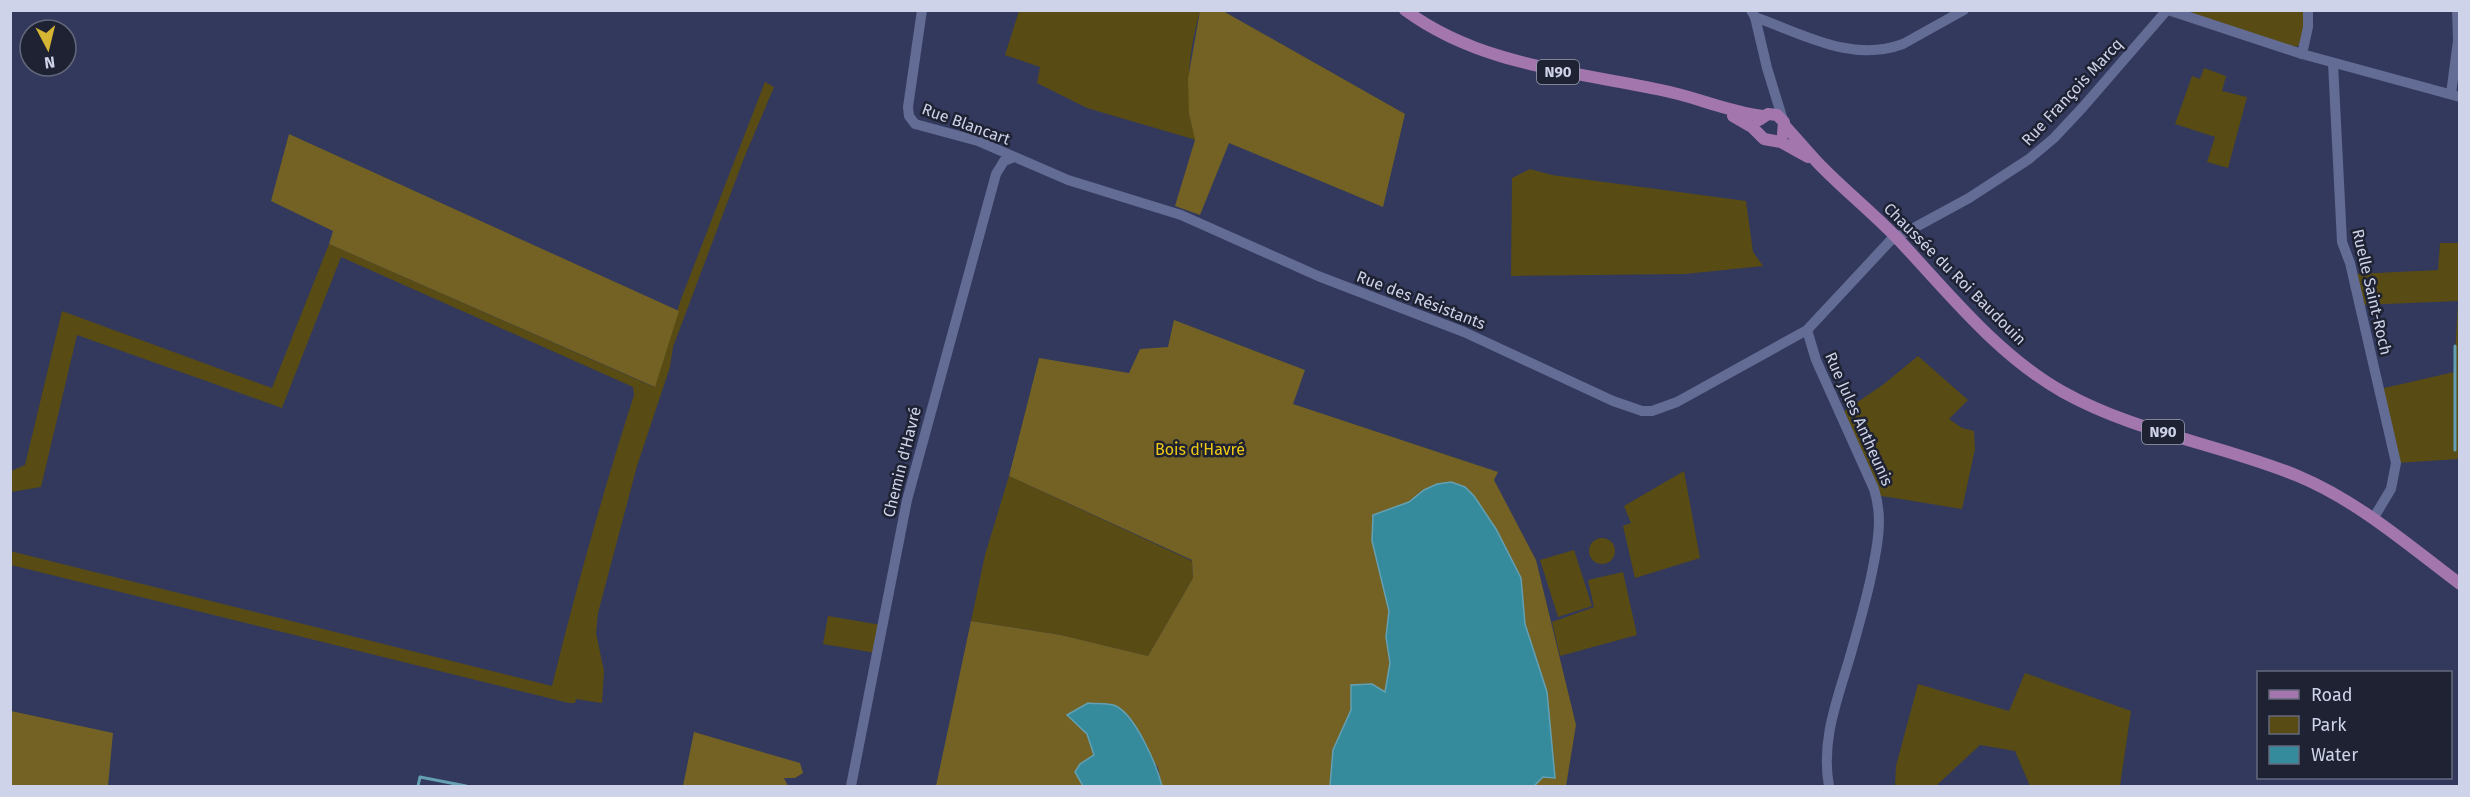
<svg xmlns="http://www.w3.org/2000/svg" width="2470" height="797" viewBox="0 0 2470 797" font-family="'Fira Sans',sans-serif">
	<rect width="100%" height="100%" fill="#32395d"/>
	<g fill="#584b14">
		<path d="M 2307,10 L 2302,43 L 2296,47 L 2189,18 L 2193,11 Z"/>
		<path d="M 1019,11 L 1200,11 C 1188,54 1184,96 1196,140 L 1087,108 L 1037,83 L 1040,67 L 1005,55 Z"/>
		<path d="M 2204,68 L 2226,76 L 2222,91 L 2247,97 L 2228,168 L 2207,162 L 2215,137 L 2175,124 L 2192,76 L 2200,79 Z"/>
		<path d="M 765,82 L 774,87 L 744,158 L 673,347 L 670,367 L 637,466 L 598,613 L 596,633 L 604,671 L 602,703 L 576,699 L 575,703 L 569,703 L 11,565 L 10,551 L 552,686 C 576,588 603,492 634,395 L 633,387 L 341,257 L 282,408 L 77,335 L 41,487 L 11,492 L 11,471 L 25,465 L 62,311 L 272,388 L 329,244 L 654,387 L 681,299 Z"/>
		<path d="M 1530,169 L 1552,175 L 1746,201 L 1753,252 L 1763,266 L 1685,274 L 1511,276 L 1512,178 Z"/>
		<path d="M 2440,243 L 2459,243 L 2459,459 L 2396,463 L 2380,389 L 2454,372 L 2458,301 L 2362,305 L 2355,274 L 2438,270 Z"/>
		<path d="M 1918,356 L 1968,400 L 1949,419 L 1962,428 L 1974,431 L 1975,449 L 1962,509 L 1882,496 L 1877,499 L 1840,414 L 1884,384 Z"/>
		<path d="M 1684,471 L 1700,558 L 1635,578 L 1623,526 L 1631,523 L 1624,506 Z"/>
		<path d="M 1009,476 L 1192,561 L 1193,578 L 1148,656 L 1061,635 L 971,621 L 985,555 Z"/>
		<circle cx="1602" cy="551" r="13"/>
		<path d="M 1574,550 L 1592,606 L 1558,617 L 1540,560 Z"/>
		<path d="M 1623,572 L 1637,635 L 1560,656 L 1552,622 L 1594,607 L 1588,580 Z"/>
		<path d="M 828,616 L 881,625 L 876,653 L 823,644 Z"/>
		<path d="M 2025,673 L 2131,711 L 2120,786 L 2030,786 L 2015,751 L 1980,745 L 1936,786 L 1895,786 L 1896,766 L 1918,684 L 2009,711 Z"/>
	</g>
	<g fill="#736223">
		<path d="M 1200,11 L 1223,11 L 1405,114 L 1383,207 L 1229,143 L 1200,215 L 1175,206 L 1195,140 L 1189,113 L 1188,79 Z"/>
		<path d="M 289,134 L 679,311 L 655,387 L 329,244 L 333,231 L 271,201 Z"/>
		<path d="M 1174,320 L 1305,370 L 1293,404 L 1498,472 L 1494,480 L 1536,560 L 1576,725 L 1566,786 L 1534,786 L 1543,777 L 1547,692 L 1525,624 L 1521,578 L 1496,529 L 1474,496 L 1465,487 L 1451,482 L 1437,484 L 1424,490 L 1409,502 L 1373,515 L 1372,541 L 1389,611 L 1386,637 L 1390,663 L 1385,692 L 1351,685 L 1351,710 L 1333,750 L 1330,786 L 1162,786 L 1158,768 L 1148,752 L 1087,734 L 1094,755 L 1080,764 L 1083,786 L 936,786 L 971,621 L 1061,635 L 1148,656 L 1193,578 L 1192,560 L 1009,476 L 1039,358 L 1129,373 L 1140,349 L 1168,347 Z"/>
		<path d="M 11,711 L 113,733 L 108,786 L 11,786 Z"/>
		<path d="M 694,732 L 800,763 L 803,773 L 795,778 L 784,778 L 788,786 L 683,786 Z"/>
	</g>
	<g fill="#358a9c" stroke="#63a0b3" stroke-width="1.5">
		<path d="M 1451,482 L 1465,487 L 1474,496 L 1496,529 L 1521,578 L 1525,624 L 1547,692 L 1555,778 L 1543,777 L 1534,786 L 1330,786 L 1333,750 L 1351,710 L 1351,685 L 1372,684 L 1385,692 L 1390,663 L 1386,637 L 1389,611 L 1372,541 L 1373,515 L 1409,502 L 1424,490 L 1437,484 Z"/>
		<path d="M 1088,703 C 1096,704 1109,703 1116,706 C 1136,716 1157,766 1162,786 L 1083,786 L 1075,772 L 1080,764 L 1094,755 L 1087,734 L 1067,715 Z"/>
	</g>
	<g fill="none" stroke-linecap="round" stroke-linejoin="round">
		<g stroke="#63a0b3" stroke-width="3">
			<path d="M 2455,450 L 2455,346"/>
			<path d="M 418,786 L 420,777 L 466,786"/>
		</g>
		<g stroke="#636c94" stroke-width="10">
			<path d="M 922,10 L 908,107 L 909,116 L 915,124 L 978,141 L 1068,180 L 1181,215 L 1318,276 L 1464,332 L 1613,401 L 1642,411 L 1652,411 L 1677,402 L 1807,330 L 1890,241 L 1969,198 L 2029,159 L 2054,138 L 2083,107 L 2167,10"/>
			<path d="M 1751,10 L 1755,17 L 1767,68 L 1783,120"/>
			<path d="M 2168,10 L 2302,54 L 2460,97"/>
			<path d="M 1755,17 C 1803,34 1851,63 1903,44 L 1964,10"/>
			<path d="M 2302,54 L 2308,27 L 2308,10"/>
			<path d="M 2333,63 L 2342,242 L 2350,263 L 2396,463 L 2391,489 L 2373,519"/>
			<path d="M 2451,94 L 2458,41 L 2457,10"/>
			<path d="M 1807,330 L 1816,360 L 1874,489 C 1882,514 1879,537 1874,562 C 1868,596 1858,628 1849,660 C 1836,703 1821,742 1829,786"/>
			<path d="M 851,786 L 907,500 L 996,174 L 1004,161 L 1014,157"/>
		</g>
		<g stroke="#a376ad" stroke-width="12">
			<path d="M 1405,10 C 1481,66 1573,71 1661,90 C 1697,97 1725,111 1763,116"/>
			<path d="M 1733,116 L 1752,127 L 1764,139 L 1781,142 L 1808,157"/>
			<path d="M 1759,120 L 1768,114 L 1777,115 L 1784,122 L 1783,134"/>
			<path d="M 1785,126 C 1796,138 1807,151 1818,163 C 1843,189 1872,212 1897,238 C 1948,292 1997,355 2063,392 C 2136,433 2221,444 2298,476 C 2358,501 2408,545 2460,584"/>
		</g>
	</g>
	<g text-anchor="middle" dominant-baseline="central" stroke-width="5" stroke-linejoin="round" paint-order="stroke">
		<g fill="#1e2232" stroke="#999eb3" stroke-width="1.5">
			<rect x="1537" y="60" width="42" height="24" rx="4.5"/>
			<rect x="2142" y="420" width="42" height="24" rx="4.5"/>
		</g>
		<g font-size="15" font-weight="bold" fill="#ced3ea">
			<text x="1558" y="72">N90</text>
			<text x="2163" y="432">N90</text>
		</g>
		<g font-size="16" fill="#ced3ea" stroke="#1e2232">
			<text transform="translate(2072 92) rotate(-47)">Rue François Marcq</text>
			<text transform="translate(966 124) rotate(20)">Rue Blancart</text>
			<text transform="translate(1955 274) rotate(45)">Chaussée du Roi Baudouin</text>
			<text transform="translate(2372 292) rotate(77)">Ruelle Saint-Roch</text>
			<text transform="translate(1421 300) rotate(21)">Rue des Résistants</text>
			<text transform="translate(1859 419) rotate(66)">Rue Jules Antheunis</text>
			<text transform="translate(902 462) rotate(-76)">Chemin d'Havré</text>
		</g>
		<g font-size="16" fill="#f0c916" stroke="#1e2232">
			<text x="1200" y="449">Bois d'Havré</text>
		</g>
	</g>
	<rect width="2470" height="797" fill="none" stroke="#ced3ea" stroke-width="24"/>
	<rect x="2257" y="671" width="195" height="108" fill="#1e2232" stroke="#64697c" stroke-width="1.5"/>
	<rect x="2269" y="690" width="30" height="9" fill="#a376ad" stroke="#64697c" stroke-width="1.5"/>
	<text x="2311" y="701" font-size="18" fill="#ced3ea">Road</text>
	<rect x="2269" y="716" width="30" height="18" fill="#584b14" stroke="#64697c" stroke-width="1.5"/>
	<text x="2311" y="731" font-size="18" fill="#ced3ea">Park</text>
	<rect x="2269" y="746" width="30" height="18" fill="#358a9c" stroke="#64697c" stroke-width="1.5"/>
	<text x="2311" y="761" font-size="18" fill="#ced3ea">Water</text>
	<g transform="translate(48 48) rotate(173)"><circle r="28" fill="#1e2232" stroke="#64697c" stroke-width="1.5"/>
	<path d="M0-4.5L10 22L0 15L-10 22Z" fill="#d5b534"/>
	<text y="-9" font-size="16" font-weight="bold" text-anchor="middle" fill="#ced3ea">N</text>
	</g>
</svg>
